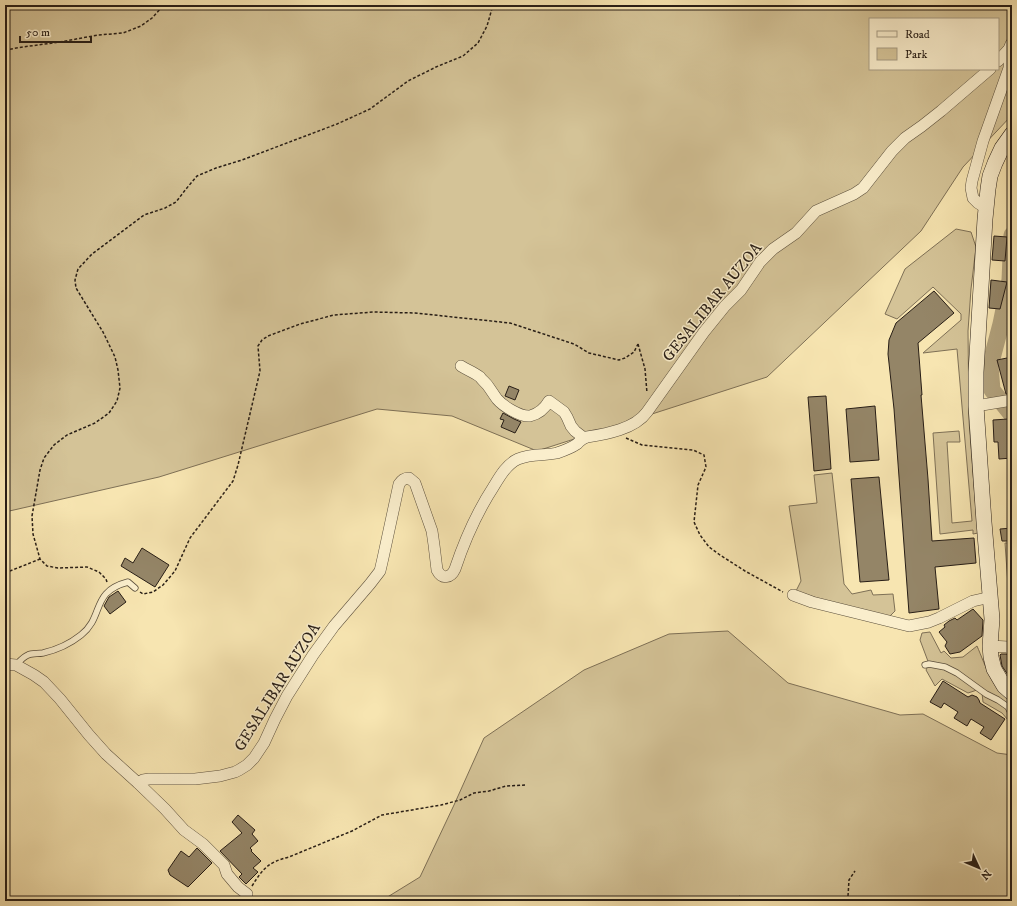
<svg xmlns="http://www.w3.org/2000/svg" width="1017" height="906" viewBox="0 0 1017 906" font-family="'IM FELL DW Pica',serif">
	<rect width="100%" height="100%" fill="#f7e5b1"/>
	<filter id="stains"><feTurbulence type="fractalNoise" baseFrequency=".005" numOctaves="4"/><feColorMatrix values="0 0 0 0 .2 0 0 0 0 .09 0 0 0 0 .02 0 0 0 .5 -.17"/></filter>
	<radialGradient id="worn" r=".72"><stop offset=".6" stop-color="#630" stop-opacity="0"/><stop offset="1" stop-color="#630" stop-opacity=".3"/></radialGradient>
	<g fill="#d4c397" stroke="#7e7056" fill-rule="evenodd">
		<path d="M 5,5 L 1012,5 L 1012,115 L 963,167 L 921,231 L 767,377 L 537,451 L 452,416 L 377,409 L 159,477 L 5,512 ZM 870,19 L 998,19 L 998,69 L 870,69 Z"/>
		<path d="M 956,229 L 971,232 L 976,247 L 971,289 L 968,331 L 969,421 L 973,474 L 978,533 L 973,534 L 973,530 L 940,534 L 933,433 L 959,431 L 960,442 L 947,442 L 952,523 L 972,521 L 957,349 L 923,353 L 961,320 L 961,314 L 933,287 L 897,319 L 885,314 L 905,269 Z"/>
		<path d="M 832,473 L 844,584 L 852,594 L 871,590 L 873,595 L 893,594 L 895,611 L 889,617 L 820,599 L 796,591 L 801,581 L 789,506 L 817,503 L 814,475 Z"/>
		<path d="M 1005,543 L 1012,543 L 1012,616 L 1010,613 Z"/>
		<path d="M 728,631 L 788,683 L 900,715 L 923,714 L 997,753 L 1012,755 L 1012,901 L 381,901 L 420,877 L 454,805 L 484,738 L 584,670 L 669,634 Z"/>
		<path d="M 930,632 L 941,653 L 944,651 L 951,658 L 963,657 L 977,646 C 985,664 993,692 1012,701 L 1012,712 L 1010,711 L 1008,720 L 1002,713 L 983,702 L 982,693 L 977,690 L 968,693 L 942,679 L 935,686 L 926,670 L 929,664 L 920,640 L 922,633 Z"/>
	</g>
	<g fill="none" stroke-linecap="round" stroke-linejoin="round">
		<path stroke="#b1a17c" stroke-width="17" d="M 1012,235 L 1010,280 L 1001,324 L 990,366 L 992,390 L 1012,415"/>
	</g>
	<g fill="#948567" stroke="#281e16">
		<path d="M 994,236 L 1007,237 L 1005,261 L 992,260 Z"/>
		<path d="M 991,280 L 1007,282 L 1000,309 L 989,308 Z"/>
		<path d="M 934,291 L 954,313 L 918,343 L 922,395 L 921,395 L 928,479 L 932,541 L 974,538 L 976,563 L 935,567 L 939,609 L 909,613 L 894,409 L 888,354 L 889,340 L 896,323 Z"/>
		<path d="M 1012,357 L 1012,393 L 1006,394 L 997,360 Z"/>
		<path d="M 509,386 L 519,390 L 515,400 L 505,396 Z"/>
		<path d="M 826,396 L 831,469 L 814,471 L 808,397 Z"/>
		<path d="M 875,406 L 879,460 L 850,462 L 846,409 Z"/>
		<path d="M 503,413 L 514,419 L 521,422 L 515,433 L 501,427 L 504,420 L 500,419 Z"/>
		<path d="M 1008,419 L 1010,447 L 1012,447 L 1012,458 L 999,459 L 998,442 L 994,442 L 993,420 Z"/>
		<path d="M 879,477 L 889,580 L 860,582 L 851,479 Z"/>
		<path d="M 1012,528 L 1012,541 L 1002,541 L 1000,529 Z"/>
		<path d="M 142,548 L 169,565 L 155,587 L 121,566 L 125,558 L 133,563 Z"/>
		<path d="M 118,591 L 126,602 L 110,614 L 104,606 L 109,597 Z"/>
		<path d="M 973,609 L 983,620 L 982,636 L 960,652 L 950,654 L 945,646 L 947,642 L 939,632 L 945,627 L 944,625 L 949,621 L 955,618 L 957,620 Z"/>
		<path d="M 1001,654 L 1006,654 L 1012,657 L 1012,681 L 1002,666 L 1000,655 Z"/>
		<path d="M 943,681 L 968,697 L 972,695 L 977,697 L 979,700 L 980,703 L 1005,719 L 991,740 L 980,733 L 984,727 L 971,719 L 967,726 L 954,718 L 958,712 L 944,703 L 941,708 L 930,702 Z"/>
		<path d="M 238,815 L 255,830 L 252,834 L 258,841 L 250,848 L 252,850 L 251,851 L 261,861 L 253,868 L 258,872 L 246,884 L 239,877 L 242,874 L 220,851 L 242,833 L 232,822 Z"/>
		<path d="M 197,848 L 212,863 L 188,887 L 170,875 L 168,870 L 181,851 L 189,857 Z"/>
	</g>
	<g fill="none" stroke-linecap="round" stroke-linejoin="round">
		<g stroke="#5c503d" stroke-width="7">
			<g id="lane">
				<path d="M 16,665 C 19,662 23,657 28,655 C 32,653 38,654 43,653 C 56,650 71,643 81,635 C 105,616 90,592 128,582 L 135,588"/>
				<path d="M 925,665 L 929,664 L 945,667 L 957,673 L 986,694 L 998,700 L 1008,707 L 1012,715"/>
			</g>
		</g>
		<g stroke="#5c503d" stroke-width="12">
			<g id="street">
				<path d="M 998,61 L 1009,49 L 1011,44"/>
				<path d="M 986,208 L 978,203 L 973,198 L 971,188 L 972,181 L 983,141 L 1009,68 L 1010,53 L 1009,49"/>
				<path d="M 461,366 C 467,370 474,372 480,377 C 482,380 486,383 488,386 C 491,390 494,395 497,399 C 503,406 520,417 530,416 C 538,414 545,408 549,401 L 564,412 L 567,417 L 571,426 L 575,431 L 584,438"/>
				<path d="M 976,406 L 1012,400"/>
				<path d="M 793,595 L 812,602 L 909,626 L 929,622 L 939,618 L 973,601 L 991,597"/>
				<path d="M 990,646 L 1008,647 L 1012,650"/>
				<path d="M 5,664 L 16,665 L 34,675 L 44,682 L 60,699 L 89,735 L 106,754 L 138,783 L 165,809 L 184,830 L 203,844 L 224,865 L 227,874 L 238,887 L 247,894"/>
				<path d="M 138,783 L 143,780 L 149,779 L 195,779 L 220,776 L 235,772 L 239,770 L 247,765 L 254,758 L 264,743 L 275,719 L 287,696 L 313,655 L 334,626 L 370,584 L 380,571 L 383,558 L 399,484 C 402,480 404,478 409,478 L 415,483 L 432,531 L 434,545 L 437,570 C 442,580 451,578 455,569 C 465,539 477,512 494,486 C 500,476 507,464 518,459 C 532,453 544,456 557,453 C 563,451 571,448 577,444 C 580,441 582,438 587,437 C 606,434 635,429 647,412 L 704,332 L 725,306 L 741,290 L 760,262 L 773,249 L 796,233 L 816,211 L 854,194 L 863,188 L 892,151 L 905,138 L 922,126 L 941,111 L 990,69"/>
			</g>
		</g>
		<g stroke="#281e16" stroke-width="16">
			<path id="secondary" d="M 1012,134 L 1002,148 L 995,163 L 990,176 L 988,189 L 985,219 L 976,372 L 976,406 L 984,522 L 992,619 L 990,646 L 991,657 L 994,669 L 1004,686 L 1012,693"/>
		</g>
		<g stroke="#281e16" stroke-width="1.5" stroke-dasharray="3 2" stroke-linecap="butt">
			<path d="M 5,50 L 23,47 L 60,42 L 98,35 L 123,33 L 141,26 L 152,18 L 164,5"/>
			<path d="M 638,344 L 645,369 L 647,393"/>
			<path d="M 626,438 L 642,445 L 693,450 L 704,455 L 706,467 L 698,485 L 694,522 L 700,535 L 709,547 L 720,555 L 745,571 L 783,592"/>
			<path d="M 5,573 L 40,559"/>
			<path d="M 107,582 L 106,579 L 99,572 L 87,567 L 58,568 L 47,566 L 40,559 L 33,534 L 32,516 L 40,470 L 44,458 L 54,445 L 67,435 L 95,423 L 109,413 L 117,401 L 120,388 L 118,370 L 115,357 L 103,332 L 76,288 L 75,280 L 78,269 L 92,254 L 144,215 L 165,208 L 176,202 L 186,189 L 197,176 L 216,168 L 242,160 L 337,124 L 370,109 L 408,81 L 436,67 L 463,56 L 478,43 L 487,26 L 493,5"/>
			<path d="M 140,592 L 143,594 L 153,592 L 163,585 L 175,571 L 190,538 L 233,481 L 238,465 L 260,371 L 258,346 L 262,340 L 268,336 L 300,324 L 334,315 L 373,312 L 415,313 L 510,323 L 574,344 L 589,353 L 619,360 L 625,358 L 634,352 L 638,344"/>
			<path d="M 252,886 C 263,868 269,862 289,857 L 352,831 L 382,815 L 441,805 L 460,800 L 474,793 L 489,791 L 506,786 L 525,785"/>
			<path d="M 737,901 L 740,896"/>
			<path d="M 848,901 L 848,896 L 849,880 L 855,871"/>
			<path d="M 890,901 L 891,899"/>
		</g>
		<use href="#lane" stroke="#faeecc" stroke-width="5.5"/>
		<use href="#street" stroke="#faeecc" stroke-width="11"/>
		<use href="#secondary" stroke="#faeecc" stroke-width="15"/>
	</g>
	<g text-anchor="middle" dominant-baseline="central" stroke-width="3" stroke-linejoin="round" paint-order="stroke">
		<g font-size="16" fill="#281e16" stroke="#faeecc">
			<text transform="translate(712 302) rotate(-51)">GESALIBAR AUZOA</text>
			<text transform="translate(277 687) rotate(-58)">GESALIBAR AUZOA</text>
		</g>
	</g>
	<rect width="1017" height="906" fill="none" stroke="#f7e5b1" stroke-width="20"/>
	<rect x="6" y="6" width="1005" height="894" fill="none" stroke="#281e16" stroke-width="2"/>
	<rect x="10" y="10" width="997" height="886" fill="none" stroke="#281e16"/>
	<rect x="869" y="18" width="130" height="52" fill="#faeecc" stroke="#a69b83"/>
	<rect x="877" y="31" width="20" height="6" fill="#faeecc" stroke="#a69b83"/>
	<text x="905" y="38" font-size="12" fill="#281e16">Road</text>
	<rect x="877" y="48" width="20" height="12" fill="#d4c397" stroke="#a69b83"/>
	<text x="905" y="58" font-size="12" fill="#281e16">Park</text>
	<g transform="translate(979 868) rotate(134)" stroke="#faeecc" stroke-width="3" paint-order="stroke">
	<path d="M0-3L7 15L0 10L-7 15Z" fill="#281e16"/>
	<text y="-6" font-size="11" font-weight="bold" text-anchor="middle" fill="#281e16">N</text>
	</g>
	<path d="M20 36v6h71v-6" fill="none" stroke="#281e16" stroke-width="2"/>
	<text x="26" y="36" font-size="12" fill="#281e16" stroke="#faeecc" stroke-width="3" paint-order="stroke">50 m</text>
	<rect width="100%" height="100%" filter="url(#stains)"/>
	<rect width="100%" height="100%" fill="url(#worn)"/>
</svg>
